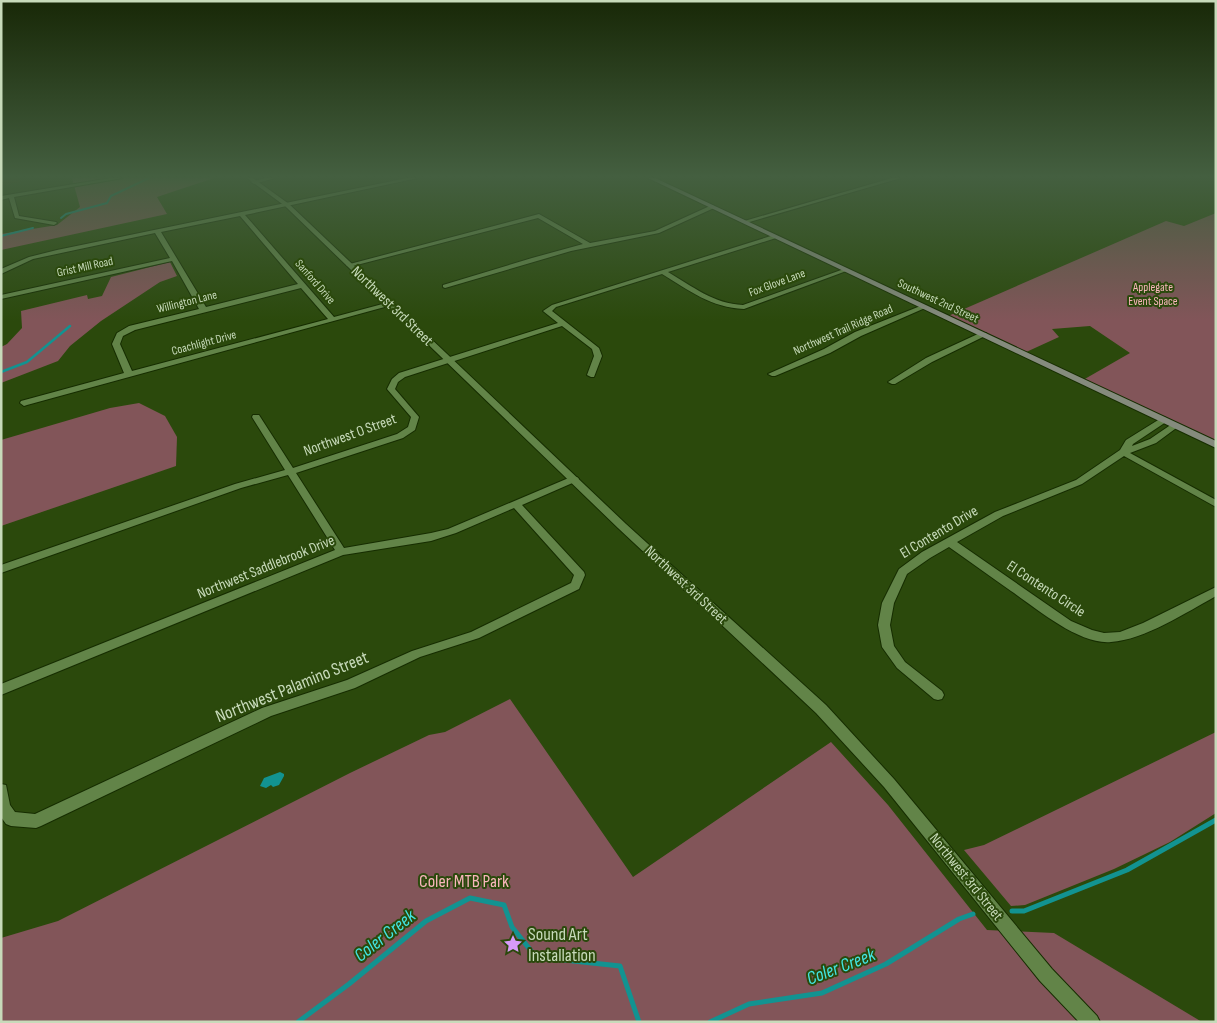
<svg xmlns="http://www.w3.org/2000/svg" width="1217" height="1023" viewBox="0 0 1217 1023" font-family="'Sofia Sans Condensed',sans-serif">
	<rect width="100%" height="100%" fill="#2b490c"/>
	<g fill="#825559">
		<path d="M 72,178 L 214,178 L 157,197 L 167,214 L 1,250 L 1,234 L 57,225 L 80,207 Z"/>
		<path d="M 1216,213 L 1216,444 L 1083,380 L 1130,353 L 1090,326 L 1052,329 L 1059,337 L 1024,353 L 948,316 L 1166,221 L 1184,226 Z"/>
		<path d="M 170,262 L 177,276 L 160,282 L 101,321 L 70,346 L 58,361 L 1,383 L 1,347 L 7,344 L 22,328 L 21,311 L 87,295 L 88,299 L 102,296 L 111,277 Z"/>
		<path d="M 139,403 L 165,416 L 177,437 L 176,466 L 1,526 L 1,440 L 110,408 Z"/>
		<path d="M 510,699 L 633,877 L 831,742 L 888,805 L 987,930 L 1054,933 L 1202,1022 L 1,1022 L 1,938 L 58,921 L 350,773 L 429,735 L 445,732 Z"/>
		<path d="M 1216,732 L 1216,813 L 1170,842 L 1114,869 L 1025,905 L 1011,906 L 964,850 L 984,845 Z"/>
	</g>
	<path fill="#129391" d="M 280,772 L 284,774 L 284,776 L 279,785 L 273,787 L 271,785 L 266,788 L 260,786 L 264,778 Z"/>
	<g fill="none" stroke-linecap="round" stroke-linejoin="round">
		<g stroke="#129391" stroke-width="2">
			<path d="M 61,218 L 66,214 L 107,203 L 111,196 L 149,178"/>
			<path d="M 1,236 L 33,228"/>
		</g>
		<path stroke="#129391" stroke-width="2.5" d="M 1,372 L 27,362 L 70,326"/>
		<g stroke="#129391" stroke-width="5">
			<path d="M 1012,911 L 1024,911 L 1127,870 L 1216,820"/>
			<path d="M 298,1022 L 349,984 L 426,921 L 470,898 L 504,905 L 512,927 L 536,957 L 620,966 L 639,1022"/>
			<path d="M 710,1022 L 749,1004 L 822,993 L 886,964 L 959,919 L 973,914"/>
		</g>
		<g stroke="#162d00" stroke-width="2">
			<g id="minor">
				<path d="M 111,178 L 123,178 L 14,197 L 19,216 L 56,222 L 57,223 L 54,225 L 15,218 L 9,198 L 1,200 L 1,196 Z"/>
				<path d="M 265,178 L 275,178 L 254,184 L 251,182 Z"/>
				<path d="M 407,178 L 418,178 L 245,215 L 334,317 L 390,302 L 394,304 L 392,305 L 27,405 L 24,406 L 20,403 L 21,401 L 124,373 L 112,344 L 117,333 L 129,326 L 199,309 L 172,261 L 1,299 L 1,295 L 170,258 L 155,233 L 33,259 L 1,274 L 1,269 L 29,257 L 57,250 ZM 240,216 L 298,284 L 206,307 L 161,232 ZM 301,288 L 328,319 L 132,371 L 120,344 L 123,336 L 135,330 Z"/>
				<path d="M 892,178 L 901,178 L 746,223 L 741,222 Z"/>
				<path d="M 712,205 L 714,206 L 714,208 L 659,233 L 571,251 L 445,288 L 443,287 L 443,285 L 532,258 L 583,244 L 538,218 L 349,267 L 346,265 L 539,214 L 590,243 L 655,231 Z"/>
				<path d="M 774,235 L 776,236 L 776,238 L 668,272 C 692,286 714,304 743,305 L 844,269 L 849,270 L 744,309 C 712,308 688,290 662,274 L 556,307 L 552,311 L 599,348 L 602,356 L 594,377 L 591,377 L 587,375 L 594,356 L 592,349 L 562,326 L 405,377 L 398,382 L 395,389 L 419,417 L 415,430 L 403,438 L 296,473 L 344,548 L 431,533 L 448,529 L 571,477 L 577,477 L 579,479 L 577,481 L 522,505 L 584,572 L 585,575 L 579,589 L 479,638 L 420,657 L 355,688 L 271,716 L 41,826 L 36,828 L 11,826 L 6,824 L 1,817 L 1,784 L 6,785 L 10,805 L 15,812 L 35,814 L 262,708 L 347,680 L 412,651 L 471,632 L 571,583 L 574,575 L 514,508 L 456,533 L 431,541 L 343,555 L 1,695 L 1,684 L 335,550 L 288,475 L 241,488 L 1,573 L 1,565 L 235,484 L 285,470 L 252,417 L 253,415 L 259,415 L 293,468 L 397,434 L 408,427 L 411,417 L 387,389 L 392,379 L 399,373 L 558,323 L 543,311 L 552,305 Z"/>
				<path d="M 923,305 L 925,306 L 925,308 L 861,336 L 830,353 L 775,376 L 772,376 L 768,374 L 824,349 L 855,332 Z"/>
				<path d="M 980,333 L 986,333 L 987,335 L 932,362 L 895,384 L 892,384 L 888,382 L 926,358 Z"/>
				<path d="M 1163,417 L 1166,418 L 1167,420 L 1166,422 L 1133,444 L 1132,446 L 1150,439 L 1172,424 L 1175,423 L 1179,426 L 1156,443 L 1130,453 L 1216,500 L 1216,507 L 1124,456 L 1082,484 L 1003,516 L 957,542 L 1071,621 L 1092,630 L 1104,633 L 1120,632 L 1143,623 L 1216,587 L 1216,596 C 1187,612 1144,640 1111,642 C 1079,645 1036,608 1011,591 C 990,576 970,562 949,547 L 930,558 L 907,574 L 894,603 L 890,625 L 894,646 L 905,662 L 942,691 L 944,695 L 942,699 L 938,700 L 934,699 L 897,668 L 882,647 L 878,625 L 882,603 L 899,569 L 922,552 L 995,512 L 1076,480 L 1120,450 L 1126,440 Z"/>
			</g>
		</g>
		<g stroke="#162d00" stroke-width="2">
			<path id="tertiary" d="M 247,178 L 253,178 L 289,204 L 626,524 L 826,705 L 894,779 L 1052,969 L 1097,1016 L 1100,1022 L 1079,1022 L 1040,981 L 884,787 L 816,713 L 618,528 L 285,206 Z"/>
		</g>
		<g stroke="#162d00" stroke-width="2">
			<path id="secondary" d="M 648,178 L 655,178 L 1216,441 L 1216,448 Z"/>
		</g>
		<use href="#minor" fill="#628448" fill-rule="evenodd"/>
		<use href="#tertiary" fill="#628448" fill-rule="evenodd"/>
		<use href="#secondary" fill="#858b7d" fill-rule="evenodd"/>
	</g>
	<path fill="#3e400b" d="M 1,178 L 19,178 L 20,182 L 1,186 Z"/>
	<linearGradient id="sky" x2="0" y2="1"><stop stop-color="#182807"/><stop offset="0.55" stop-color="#445f40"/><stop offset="1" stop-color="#445f40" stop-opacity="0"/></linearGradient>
	<rect width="1217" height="321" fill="url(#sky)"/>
	<defs>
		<g id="sight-bare" transform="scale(1.5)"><path d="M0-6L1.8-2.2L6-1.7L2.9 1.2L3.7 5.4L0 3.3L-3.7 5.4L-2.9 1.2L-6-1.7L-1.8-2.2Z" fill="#d79bf9" stroke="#2b490c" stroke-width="2.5" paint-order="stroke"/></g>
	</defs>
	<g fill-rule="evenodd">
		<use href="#sight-bare" x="513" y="944"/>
	</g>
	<g text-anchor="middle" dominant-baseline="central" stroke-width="4" stroke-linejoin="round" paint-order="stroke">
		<g font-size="12" fill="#c7daba" stroke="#2b490c">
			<text transform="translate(85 267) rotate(-12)">Grist Mill Road</text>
			<text transform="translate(315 282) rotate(49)">Sanford Drive</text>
			<text transform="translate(777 283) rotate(-20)">Fox Glove Lane</text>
			<text transform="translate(938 301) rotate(25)">Southwest 2nd Street</text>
			<text transform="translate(187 302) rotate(-14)">Willington Lane</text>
			<text transform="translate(843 330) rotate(-24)">Northwest Trail Ridge Road</text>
			<text transform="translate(204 343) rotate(-15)">Coachlight Drive</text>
		</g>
		<g font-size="12" fill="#f9b6bc" stroke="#2b490c">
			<text x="1153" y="287">Applegate<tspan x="1153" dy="14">Event Space</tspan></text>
		</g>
		<g font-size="15" fill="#c7daba" stroke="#2b490c">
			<text transform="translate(392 306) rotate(44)">Northwest 3rd Street</text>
			<text transform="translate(350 435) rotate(-20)">Northwest O Street</text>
			<text transform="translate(939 532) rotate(-31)">El Contento Drive</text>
			<text transform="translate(266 567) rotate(-22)">Northwest Saddlebrook Drive</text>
			<text transform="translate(686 585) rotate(43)">Northwest 3rd Street</text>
			<text transform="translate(1046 589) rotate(33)">El Contento Circle</text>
			<text transform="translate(966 877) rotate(51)">Northwest 3rd Street</text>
		</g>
		<g font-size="18" fill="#c7daba" stroke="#2b490c">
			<text transform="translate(292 687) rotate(-22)">Northwest Palamino Street</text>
		</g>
		<g font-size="18" fill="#f9b6bc" stroke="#2b490c">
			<text x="464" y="881">Coler MTB Park</text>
		</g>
		<g font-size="18" fill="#c7daba" stroke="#2b490c" text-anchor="start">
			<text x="528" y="934">Sound Art<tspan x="528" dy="21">Installation</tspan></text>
		</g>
		<g font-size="19" font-style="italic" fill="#42e5e2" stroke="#2b490c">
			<text transform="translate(385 936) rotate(-38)">Coler Creek</text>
			<text transform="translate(841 967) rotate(-21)">Coler Creek</text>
		</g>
	</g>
	<rect width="1217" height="1023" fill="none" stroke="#c7daba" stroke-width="5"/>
</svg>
